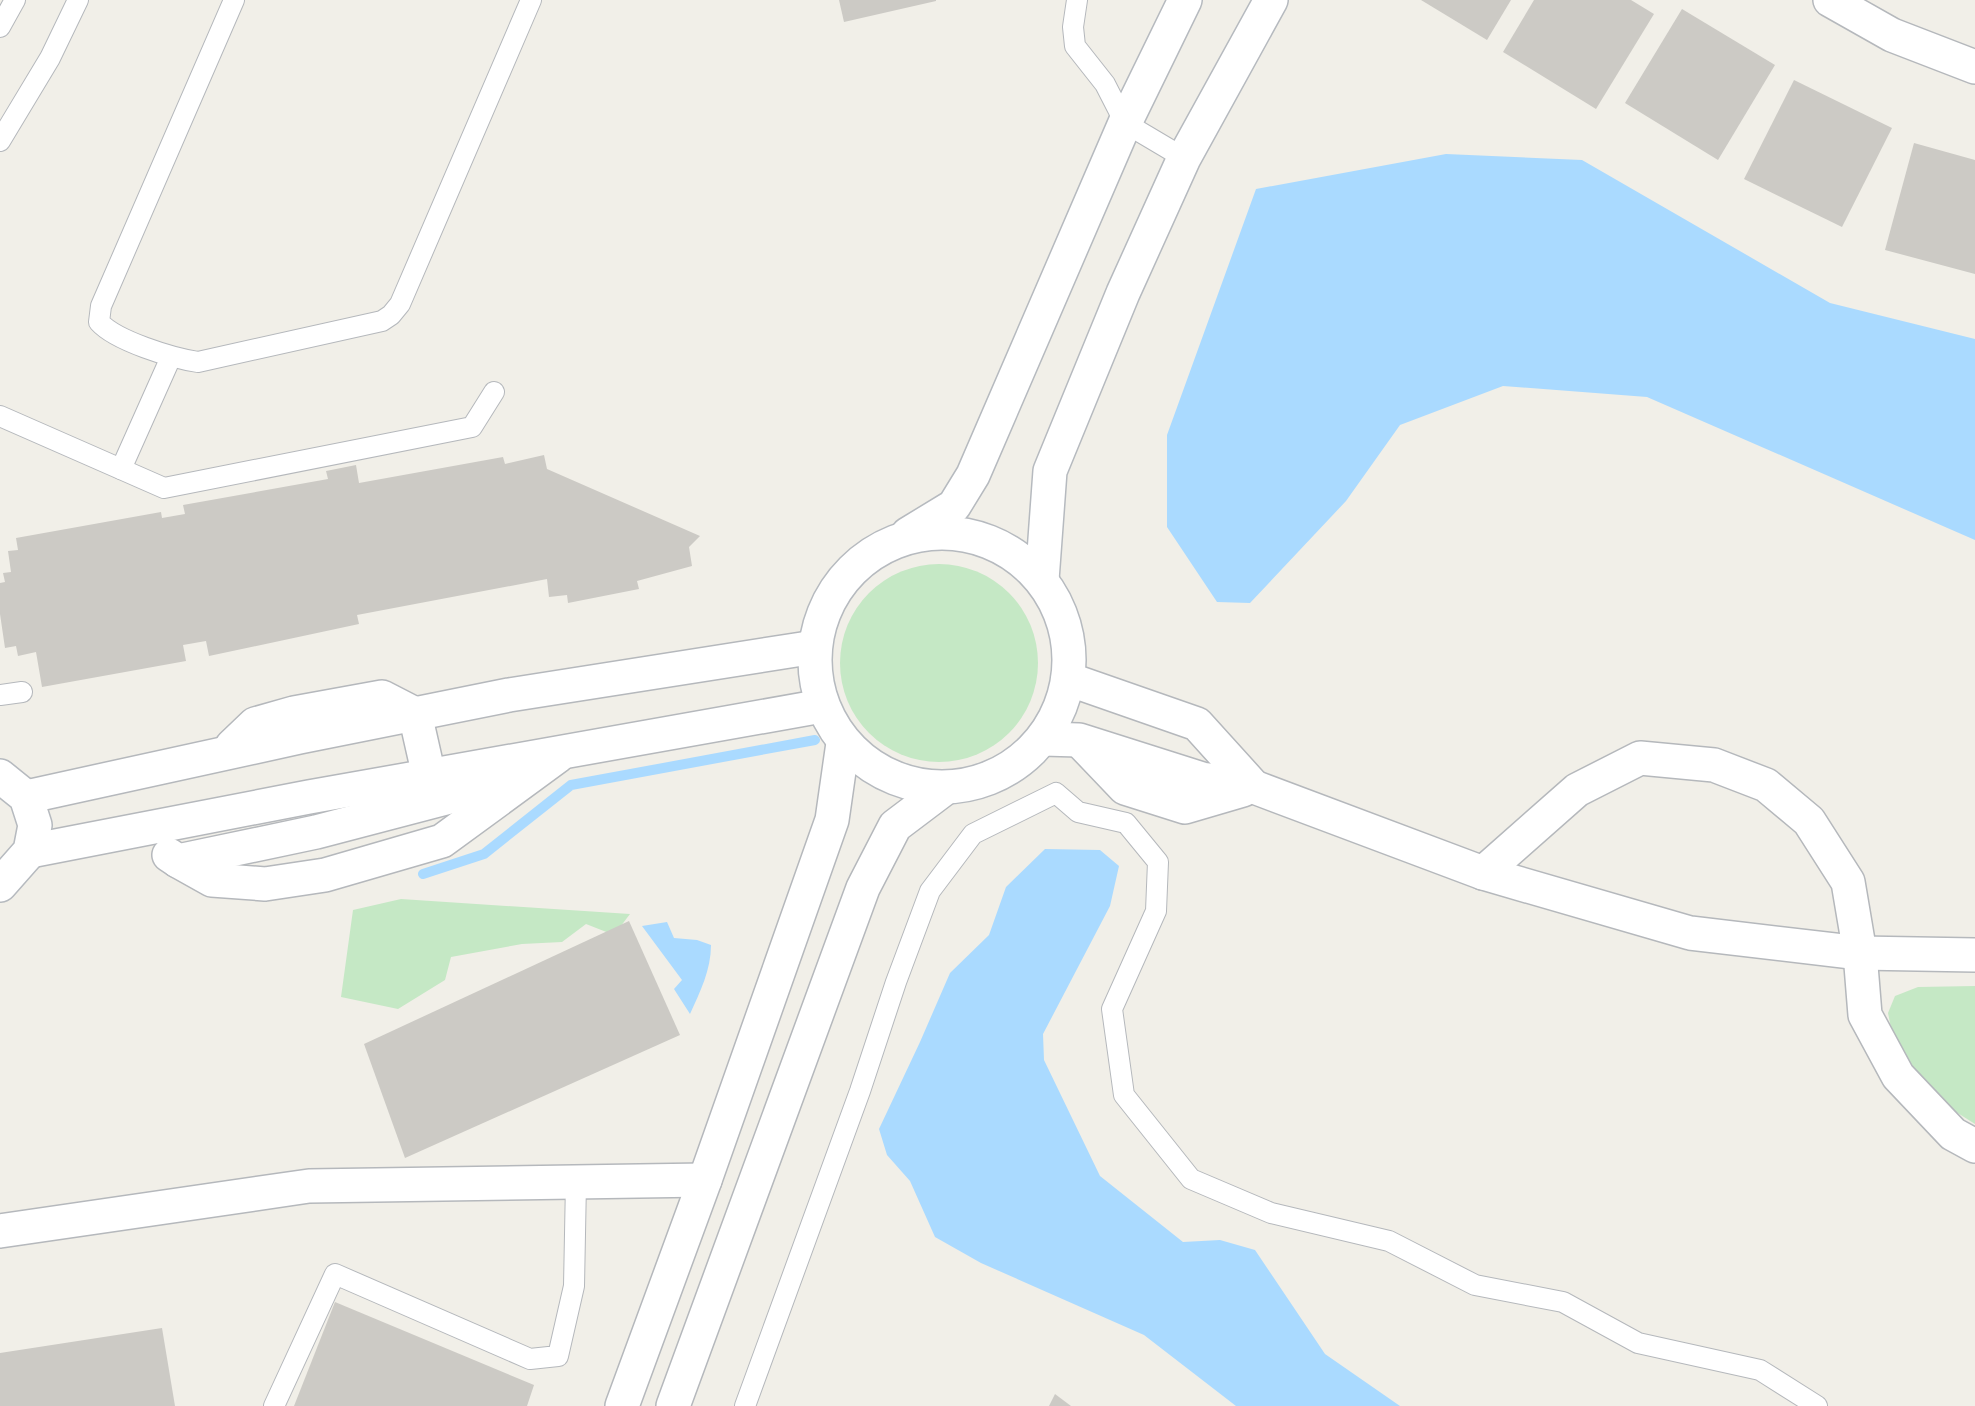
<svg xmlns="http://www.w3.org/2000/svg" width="1975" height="1406" viewBox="0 0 1975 1406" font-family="'Source Sans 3',sans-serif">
	<rect width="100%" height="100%" fill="#f1efe8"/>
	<g fill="#c5e8c5">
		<circle cx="939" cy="663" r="99"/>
		<path d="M 401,899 L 630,914 L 614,935 L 586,924 L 562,942 L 522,944 L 451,957 L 445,980 L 398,1009 L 341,997 L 353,910 Z"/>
		<path d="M 1975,986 L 1975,1124 L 1945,1105 L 1910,1065 L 1893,1038 L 1888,1013 L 1895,996 L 1918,987 Z"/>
	</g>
	<g fill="#aadaff">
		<path d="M 1446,154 L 1582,160 L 1830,303 L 1975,339 L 1975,540 L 1647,397 L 1503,386 L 1400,425 L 1346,501 L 1250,603 L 1217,602 L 1167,527 L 1167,435 L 1256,189 Z"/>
		<path d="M 1045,849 L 1100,850 L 1119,866 L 1110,906 L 1043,1034 L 1044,1060 L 1100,1176 L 1183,1242 L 1220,1240 L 1255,1250 L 1325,1354 L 1400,1406 L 1236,1406 L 1144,1335 L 981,1263 L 935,1237 L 910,1181 L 887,1155 L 879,1129 L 920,1042 L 950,973 L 989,935 L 1006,887 Z"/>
		<path d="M 667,922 L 674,938 L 697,940 L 711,945 C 711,970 700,992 690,1014 L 674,989 L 682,980 L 642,926 Z"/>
	</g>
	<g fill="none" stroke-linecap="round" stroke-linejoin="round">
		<path stroke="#aadaff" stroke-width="10" d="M 423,874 L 484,854 L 571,785 L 815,740"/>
	</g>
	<g fill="#cccac5">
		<path d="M 839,0 L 936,0 L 936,1 L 844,22 Z"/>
		<path d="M 1421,0 L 1511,0 L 1487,40 Z"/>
		<path d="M 1534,0 L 1631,0 L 1654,14 L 1596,109 L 1503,52 Z"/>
		<path d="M 1682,9 L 1775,65 L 1718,160 L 1625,103 Z"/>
		<path d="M 1794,80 L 1892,128 L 1842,227 L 1744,179 Z"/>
		<path d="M 1914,143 L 1975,160 L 1975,274 L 1885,250 Z"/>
		<path d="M 544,455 L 547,469 L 700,536 L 689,547 L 692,566 L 637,581 L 639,589 L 568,603 L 567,595 L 549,597 L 547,579 L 357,615 L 359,624 L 209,656 L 206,641 L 183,645 L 186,661 L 42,687 L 36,652 L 18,656 L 16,646 L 5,648 L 0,614 L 0,583 L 5,582 L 3,573 L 11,572 L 8,551 L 18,550 L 16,538 L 161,512 L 162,518 L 185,514 L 183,505 L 328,479 L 326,471 L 356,465 L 359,483 L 503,457 L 505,464 Z"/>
		<path d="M 629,921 L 680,1035 L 405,1158 L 364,1044 Z"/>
		<path d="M 335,1302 L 534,1385 L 527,1406 L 294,1406 Z"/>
		<path d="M 162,1328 L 175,1406 L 0,1406 L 0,1353 Z"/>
		<path d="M 1055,1394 L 1071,1406 L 1049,1406 Z"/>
	</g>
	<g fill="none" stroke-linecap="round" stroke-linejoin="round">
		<g stroke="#b5b8bc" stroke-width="22">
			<g id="lane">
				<path d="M 234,0 L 101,306 L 99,322 C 116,341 172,358 198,362 L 382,321 L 391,315 L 400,304 L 531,0"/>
				<path d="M 1077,0 L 1073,27 L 1075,46 L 1105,84 L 1125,123 L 1184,158"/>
				<path d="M 0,27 L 15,0"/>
				<path d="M 0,141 L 50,58 L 78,0"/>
				<path d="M 0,416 L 164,488 L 472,427 L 494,392"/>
				<path d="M 121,469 L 171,357"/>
				<path d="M 0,695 L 22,692"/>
				<path d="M 274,1406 L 335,1274 L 530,1359 L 558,1356 L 574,1286 L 576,1182"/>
				<path d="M 745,1406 L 860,1091 L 896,982 L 930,891 L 973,834 L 1056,793 L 1078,812 L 1126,823 L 1158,862 L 1156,911 L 1112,1009 L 1124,1095 L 1191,1179 L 1271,1213 L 1389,1241 L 1475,1285 L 1563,1302 L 1638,1343 L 1760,1370 L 1817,1406"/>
			</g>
		</g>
		<g stroke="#b5b8bc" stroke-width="36">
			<g id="street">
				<path d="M 1830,0 L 1892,35 L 1975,67"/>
				<path d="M 1068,679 L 1197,724 L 1254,787"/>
				<path d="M 1043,739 L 1079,740 L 1202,779 L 1254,787 L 1483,873 L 1690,933 L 1860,953 L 1975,955"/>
				<path d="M 1080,741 L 1125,788 L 1185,807 L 1243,790"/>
				<path d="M 232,746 L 255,724 L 294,713 L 382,697 L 415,714 L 434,798"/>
				<path d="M 26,797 L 300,737 L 509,695 L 815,647"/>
				<path d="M 30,851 L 309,797 L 822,706"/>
				<path d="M 169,855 L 178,861 L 316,832 L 511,781"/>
				<path d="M 178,861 L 212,880 L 265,884 L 325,875 L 442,841 L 558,756"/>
				<path d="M 1483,873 L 1577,790 L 1640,758 L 1714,765 L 1766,785 L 1809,821 L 1848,882 L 1860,953 L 1865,1015 L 1898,1076 L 1953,1134 L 1975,1146"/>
				<path d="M 0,1231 L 309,1186 L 705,1180"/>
				<path d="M 622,1406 L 705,1180 L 832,820 L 843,743"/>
				<path d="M 673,1406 L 863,888 L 895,826 L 944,789"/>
			</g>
		</g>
		<g stroke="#b6babf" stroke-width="36">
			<g id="secondary">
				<circle cx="942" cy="660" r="127"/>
				<path d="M 908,534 L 954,506 L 973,475 L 1125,123 L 1185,0"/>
				<path d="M 1042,580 L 1050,471 L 1123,293 L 1184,158 L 1271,0"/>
				<path d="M 0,776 L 26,797 L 35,825 L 30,851 L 0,885"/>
			</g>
		</g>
		<use href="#lane" stroke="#fff" stroke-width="20"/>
		<use href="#street" stroke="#fff" stroke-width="33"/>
		<use href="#secondary" stroke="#fff" stroke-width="33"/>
	</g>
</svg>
